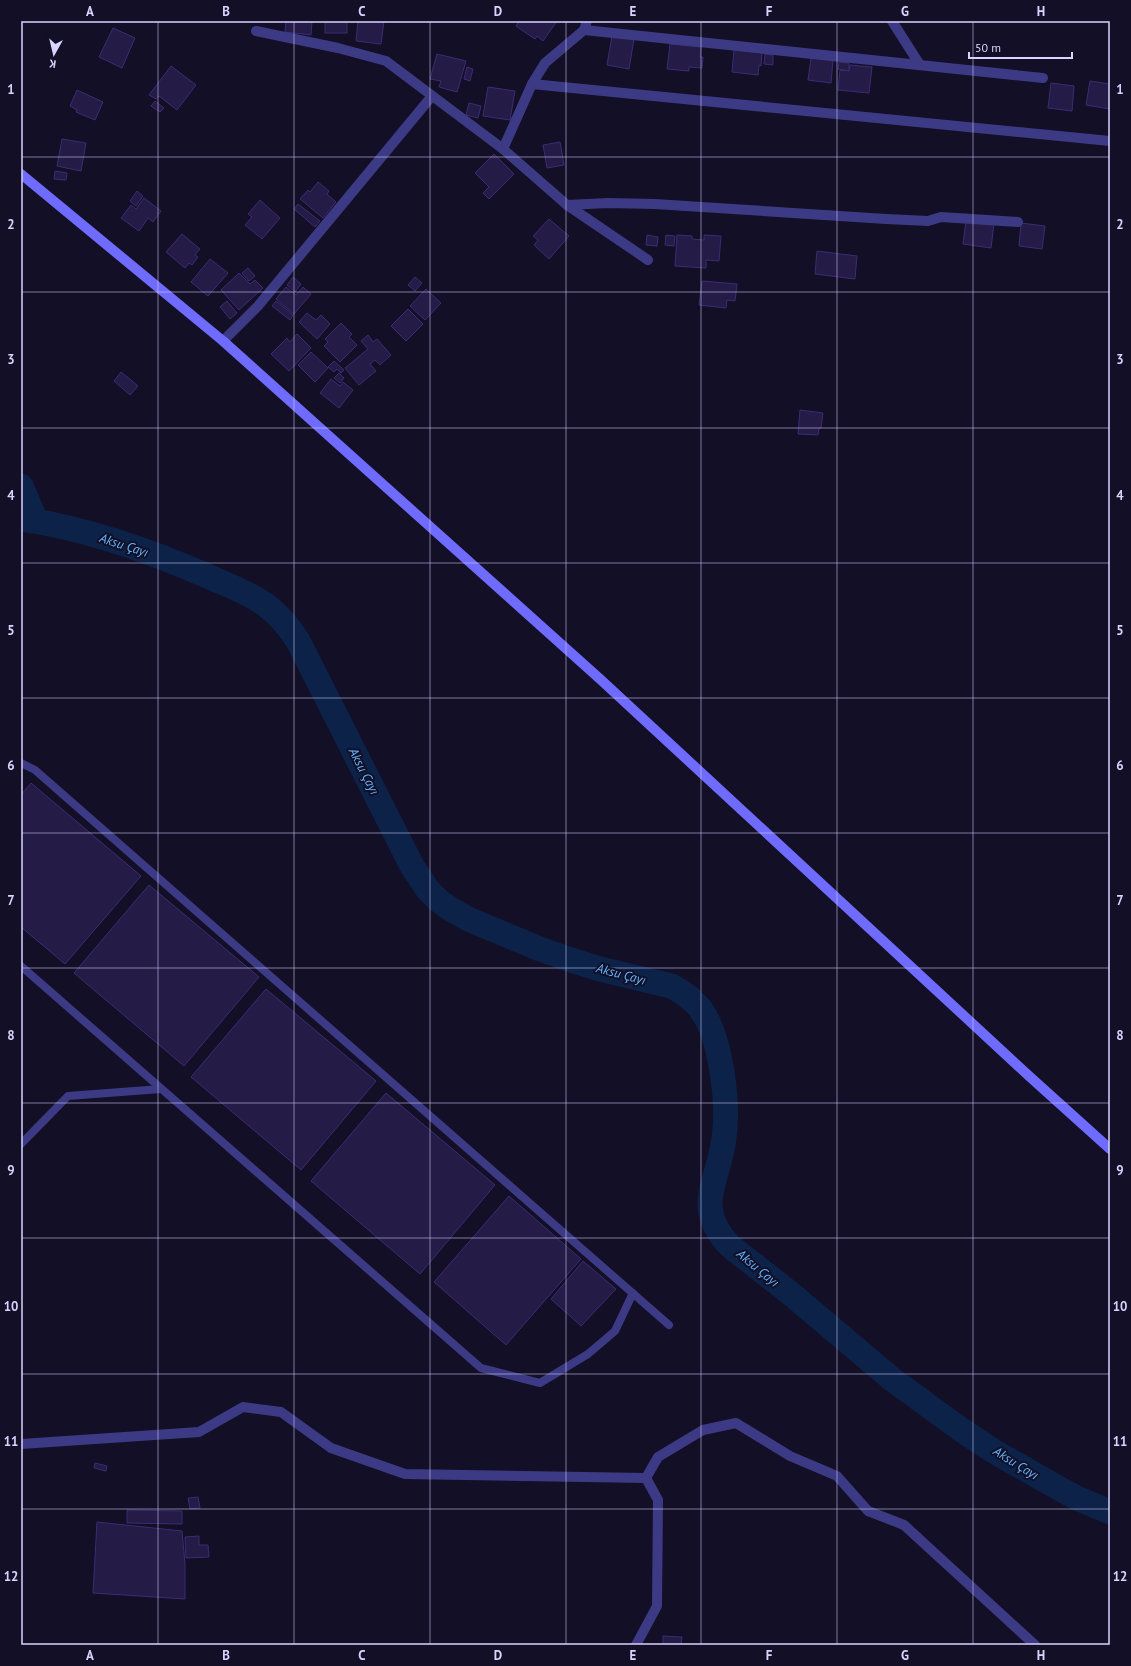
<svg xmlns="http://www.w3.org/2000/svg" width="1131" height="1666" viewBox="0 0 1131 1666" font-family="'PT Sans',sans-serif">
	<rect width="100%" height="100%" fill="#130f26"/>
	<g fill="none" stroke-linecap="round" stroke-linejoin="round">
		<g stroke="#0c2248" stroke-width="25">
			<path d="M 21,486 L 36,521"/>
			<path d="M 21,519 C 87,528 151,551 212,578 C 230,586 249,593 266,605 C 279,615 289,627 298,641 L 412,866 L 428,890 L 438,900 L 449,908 L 468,919 L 540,949 L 571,960 L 600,969 L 671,986 C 681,991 690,997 698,1006 C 721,1032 729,1104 724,1138 C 719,1182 692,1206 730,1246 L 790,1293 L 893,1380 L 963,1431 L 995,1452 L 1062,1490 L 1079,1499 L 1110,1512"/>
		</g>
	</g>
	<g fill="#241b47" stroke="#3b2d73">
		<path d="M 286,21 L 312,21 L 311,35 L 285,32 Z"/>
		<rect x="325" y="21" width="22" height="12"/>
		<path d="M 358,21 L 384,21 L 381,44 L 356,41 Z"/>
		<path d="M 519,21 L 557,21 L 543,41 L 537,36 L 535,39 L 516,26 Z"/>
		<path d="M 113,28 L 135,38 L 122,68 L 99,57 Z"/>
		<path d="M 612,36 L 634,39 L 629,69 L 607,65 Z"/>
		<path d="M 670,44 L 701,47 L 700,57 L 703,57 L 702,68 L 689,67 L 689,71 L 667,69 Z"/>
		<path d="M 734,50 L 762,53 L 761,66 L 759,65 L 758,75 L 732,72 Z"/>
		<path d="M 437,54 L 466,61 L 457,92 L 439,87 L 441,81 L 430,79 Z"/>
		<path d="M 765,54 L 773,55 L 773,65 L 764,64 Z"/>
		<path d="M 811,58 L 833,60 L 831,83 L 808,80 Z"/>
		<path d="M 839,62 L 849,63 L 849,71 L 838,69 Z"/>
		<path d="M 850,65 L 872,67 L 869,93 L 838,90 L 840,70 L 849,71 Z"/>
		<path d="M 171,66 L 196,85 L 177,110 L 159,96 L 156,99 L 149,95 Z"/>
		<path d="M 467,67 L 473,69 L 470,81 L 464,79 Z"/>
		<path d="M 1090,81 L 1110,84 L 1110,109 L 1086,105 Z"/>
		<path d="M 1051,83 L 1074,86 L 1072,111 L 1048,108 Z"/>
		<path d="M 488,87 L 515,91 L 510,120 L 483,116 Z"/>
		<path d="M 77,90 L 103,102 L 95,120 L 76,112 L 77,110 L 70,106 Z"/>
		<path d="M 155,101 L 164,108 L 160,112 L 151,106 Z"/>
		<path d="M 469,103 L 481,106 L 478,118 L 466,115 Z"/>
		<path d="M 62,139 L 86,143 L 81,171 L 57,166 Z"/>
		<path d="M 560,142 L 564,165 L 547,168 L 543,145 Z"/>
		<path d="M 494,154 L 514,174 L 489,199 L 483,193 L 489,187 L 475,173 Z"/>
		<path d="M 55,171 L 67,173 L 66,180 L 54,179 Z"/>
		<path d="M 318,182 L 329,191 L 327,194 L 336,202 L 323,218 L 300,199 L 308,190 L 310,192 Z"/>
		<path d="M 137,191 L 143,196 L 136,206 L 130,201 Z"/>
		<path d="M 144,198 L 161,211 L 153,222 L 148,218 L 139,231 L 121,218 L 131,205 L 136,209 Z"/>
		<path d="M 260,200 L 280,218 L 262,239 L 245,225 L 252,217 L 248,214 Z"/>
		<path d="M 298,204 L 320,221 L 315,227 L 294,209 Z"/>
		<path d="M 549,219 L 569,236 L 549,259 L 534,245 L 538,240 L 533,236 Z"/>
		<path d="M 966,220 L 994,224 L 991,248 L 963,244 Z"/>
		<path d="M 1021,223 L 1045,226 L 1042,249 L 1019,246 Z"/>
		<path d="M 182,234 L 200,249 L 195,255 L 198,257 L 192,265 L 189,263 L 185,268 L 166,252 Z"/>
		<path d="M 647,235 L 658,237 L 657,246 L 646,245 Z"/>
		<path d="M 666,235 L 675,236 L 674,246 L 665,245 Z"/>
		<path d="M 677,235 L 692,236 L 692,239 L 704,240 L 704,235 L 721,236 L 719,261 L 706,260 L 706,268 L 675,266 Z"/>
		<path d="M 817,251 L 857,256 L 855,279 L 815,274 Z"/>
		<path d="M 210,259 L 228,273 L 208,296 L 191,282 Z"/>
		<path d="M 248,268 L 255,276 L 249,281 L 242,273 Z"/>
		<path d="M 239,273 L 250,284 L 255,280 L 263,288 L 239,310 L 221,290 Z"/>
		<path d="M 293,277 L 301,284 L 295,292 L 287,285 Z"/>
		<path d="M 415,277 L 422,283 L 415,291 L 408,285 Z"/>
		<path d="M 702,281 L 737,284 L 735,301 L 727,300 L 726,308 L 699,305 Z"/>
		<path d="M 286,287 L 296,295 L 303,287 L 311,294 L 294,314 L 276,299 Z"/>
		<path d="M 426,289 L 441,303 L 425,320 L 410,306 Z"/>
		<path d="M 227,301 L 237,313 L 230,319 L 220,307 Z"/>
		<path d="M 276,301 L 293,315 L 290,320 L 272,306 Z"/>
		<path d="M 408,309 L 423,324 L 406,341 L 391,326 Z"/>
		<path d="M 307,313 L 316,320 L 321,315 L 330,324 L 317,339 L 299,322 Z"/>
		<path d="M 341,323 L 352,334 L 349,337 L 357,345 L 340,362 L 324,346 L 328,342 L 325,339 Z"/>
		<path d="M 297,334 L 311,348 L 289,371 L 271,354 L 287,338 L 290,342 Z"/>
		<path d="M 368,335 L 373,342 L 377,339 L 391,355 L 380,365 L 375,360 L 370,364 L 376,371 L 359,385 L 345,368 L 368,349 L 361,341 Z"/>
		<path d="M 311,352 L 328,368 L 315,382 L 298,365 Z"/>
		<path d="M 334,361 L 344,370 L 341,373 L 337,369 L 334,372 L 328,367 Z"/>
		<path d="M 121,372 L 138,386 L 130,395 L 114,381 Z"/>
		<path d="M 339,373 L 344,378 L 340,383 L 334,378 Z"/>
		<path d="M 331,379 L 340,386 L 343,382 L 353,390 L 339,408 L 320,393 Z"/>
		<path d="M 800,410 L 823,413 L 821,428 L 819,428 L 818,435 L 798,434 Z"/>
		<path d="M 31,783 L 141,876 L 65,964 L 21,927 L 21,795 Z"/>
		<path d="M 149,885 L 259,977 L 184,1066 L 74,973 Z"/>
		<path d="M 266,989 L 376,1081 L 301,1170 L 191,1077 Z"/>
		<path d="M 386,1093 L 495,1185 L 420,1274 L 311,1181 Z"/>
		<path d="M 509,1196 L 581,1259 L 506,1345 L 434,1282 Z"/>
		<path d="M 583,1261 L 616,1289 L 581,1326 L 551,1299 Z"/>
		<path d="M 95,1463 L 107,1466 L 106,1471 L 94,1468 Z"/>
		<path d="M 198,1497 L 200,1508 L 190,1509 L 188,1498 Z"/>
		<path d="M 127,1510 L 182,1511 L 182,1524 L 127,1523 Z"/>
		<path d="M 97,1522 L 182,1531 L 185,1564 L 185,1599 L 93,1593 Z"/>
		<path d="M 199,1536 L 199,1545 L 208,1545 L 209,1557 L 186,1558 L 185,1537 Z"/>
		<path d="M 663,1636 L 682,1637 L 681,1645 L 663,1645 Z"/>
	</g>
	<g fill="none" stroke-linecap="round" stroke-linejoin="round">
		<g stroke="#3d3a85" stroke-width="8">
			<path d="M 21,763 L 35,770 L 669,1325"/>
			<path d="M 21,966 L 481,1368 L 540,1383 L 588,1354 L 615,1331 L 633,1293"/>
			<path d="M 21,1144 L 68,1096 L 161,1089"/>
		</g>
		<g stroke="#3d3a85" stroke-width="10">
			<path d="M 892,21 L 920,65"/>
			<path d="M 584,30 L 1043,78"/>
			<path d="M 256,31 L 338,48 L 386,61 L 503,149 L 567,205 L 648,260"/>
			<path d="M 532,84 L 1110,141"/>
			<path d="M 503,149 L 532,84 L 545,63 L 584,30 L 587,21"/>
			<path d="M 567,205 L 608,203 L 655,204 L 886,219 L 928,221 L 941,217 L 1018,222"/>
			<path d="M 223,341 L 258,306 L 432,96"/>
			<path d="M 21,1444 L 199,1432 L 243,1407 L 281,1412 L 331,1448 L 405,1474 L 646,1478 L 658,1500 L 657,1606 L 636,1645"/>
			<path d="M 646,1478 L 658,1457 L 703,1430 L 736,1423 L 790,1456 L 837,1476 L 868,1511 L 904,1525 L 1035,1645"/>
		</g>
		<path stroke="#6f6bff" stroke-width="10" d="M 21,174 L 223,341 L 600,679 L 1029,1076 L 1110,1149"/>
	</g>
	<path fill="none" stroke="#d9d4ff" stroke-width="1" stroke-opacity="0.55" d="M 158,21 L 158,1645M 294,21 L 294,1645M 430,21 L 430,1645M 566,21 L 566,1645M 701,21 L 701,1645M 837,21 L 837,1645M 973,21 L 973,1645M 21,157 L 1110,157M 21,292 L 1110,292M 21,428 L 1110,428M 21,563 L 1110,563M 21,698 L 1110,698M 21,833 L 1110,833M 21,968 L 1110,968M 21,1103 L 1110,1103M 21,1238 L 1110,1238M 21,1374 L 1110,1374M 21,1509 L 1110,1509"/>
	<g text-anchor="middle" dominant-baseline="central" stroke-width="4" stroke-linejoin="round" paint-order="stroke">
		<g font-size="13" font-style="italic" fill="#62b6ff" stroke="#130f26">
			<text transform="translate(124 545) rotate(18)">Aksu Çayı</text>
			<text transform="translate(364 771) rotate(63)">Aksu Çayı</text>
			<text transform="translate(621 974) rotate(15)">Aksu Çayı</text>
			<text transform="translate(758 1268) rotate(40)">Aksu Çayı</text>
			<text transform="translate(1016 1463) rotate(32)">Aksu Çayı</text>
		</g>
	</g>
	<rect width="1131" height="1666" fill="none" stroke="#130f26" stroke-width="44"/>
	<g transform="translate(54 54) rotate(188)" stroke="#130f26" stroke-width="3" paint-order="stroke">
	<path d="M0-3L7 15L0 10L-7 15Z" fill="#d9d4ff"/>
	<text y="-6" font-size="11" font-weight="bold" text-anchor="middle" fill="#d9d4ff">K</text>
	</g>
	<path d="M969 52v6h103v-6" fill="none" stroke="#d9d4ff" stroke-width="2"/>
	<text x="975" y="52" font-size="12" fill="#d9d4ff" stroke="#130f26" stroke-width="3" paint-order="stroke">50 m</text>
	<rect x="22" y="22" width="1087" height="1622" fill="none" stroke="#d9d4ff" stroke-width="1.5"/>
	<g font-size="13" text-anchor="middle" font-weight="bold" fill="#d9d4ff">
		<text x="90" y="16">A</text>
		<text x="226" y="16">B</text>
		<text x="362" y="16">C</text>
		<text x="498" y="16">D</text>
		<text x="633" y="16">E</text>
		<text x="769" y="16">F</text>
		<text x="905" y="16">G</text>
		<text x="1041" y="16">H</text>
		<text x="11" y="94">1</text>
		<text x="1120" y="94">1</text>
		<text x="11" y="229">2</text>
		<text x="1120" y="229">2</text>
		<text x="11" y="364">3</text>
		<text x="1120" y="364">3</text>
		<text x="11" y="500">4</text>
		<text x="1120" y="500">4</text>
		<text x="11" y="635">5</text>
		<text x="1120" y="635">5</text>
		<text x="11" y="770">6</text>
		<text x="1120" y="770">6</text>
		<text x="11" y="905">7</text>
		<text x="1120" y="905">7</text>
		<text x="11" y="1040">8</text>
		<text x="1120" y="1040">8</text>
		<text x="11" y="1175">9</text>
		<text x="1120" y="1175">9</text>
		<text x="11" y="1311">10</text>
		<text x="1120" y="1311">10</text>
		<text x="11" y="1446">11</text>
		<text x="1120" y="1446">11</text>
		<text x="11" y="1581">12</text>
		<text x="1120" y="1581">12</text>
		<text x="90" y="1660">A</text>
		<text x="226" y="1660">B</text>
		<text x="362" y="1660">C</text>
		<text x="498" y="1660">D</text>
		<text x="633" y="1660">E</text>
		<text x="769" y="1660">F</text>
		<text x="905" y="1660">G</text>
		<text x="1041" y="1660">H</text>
	</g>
</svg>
